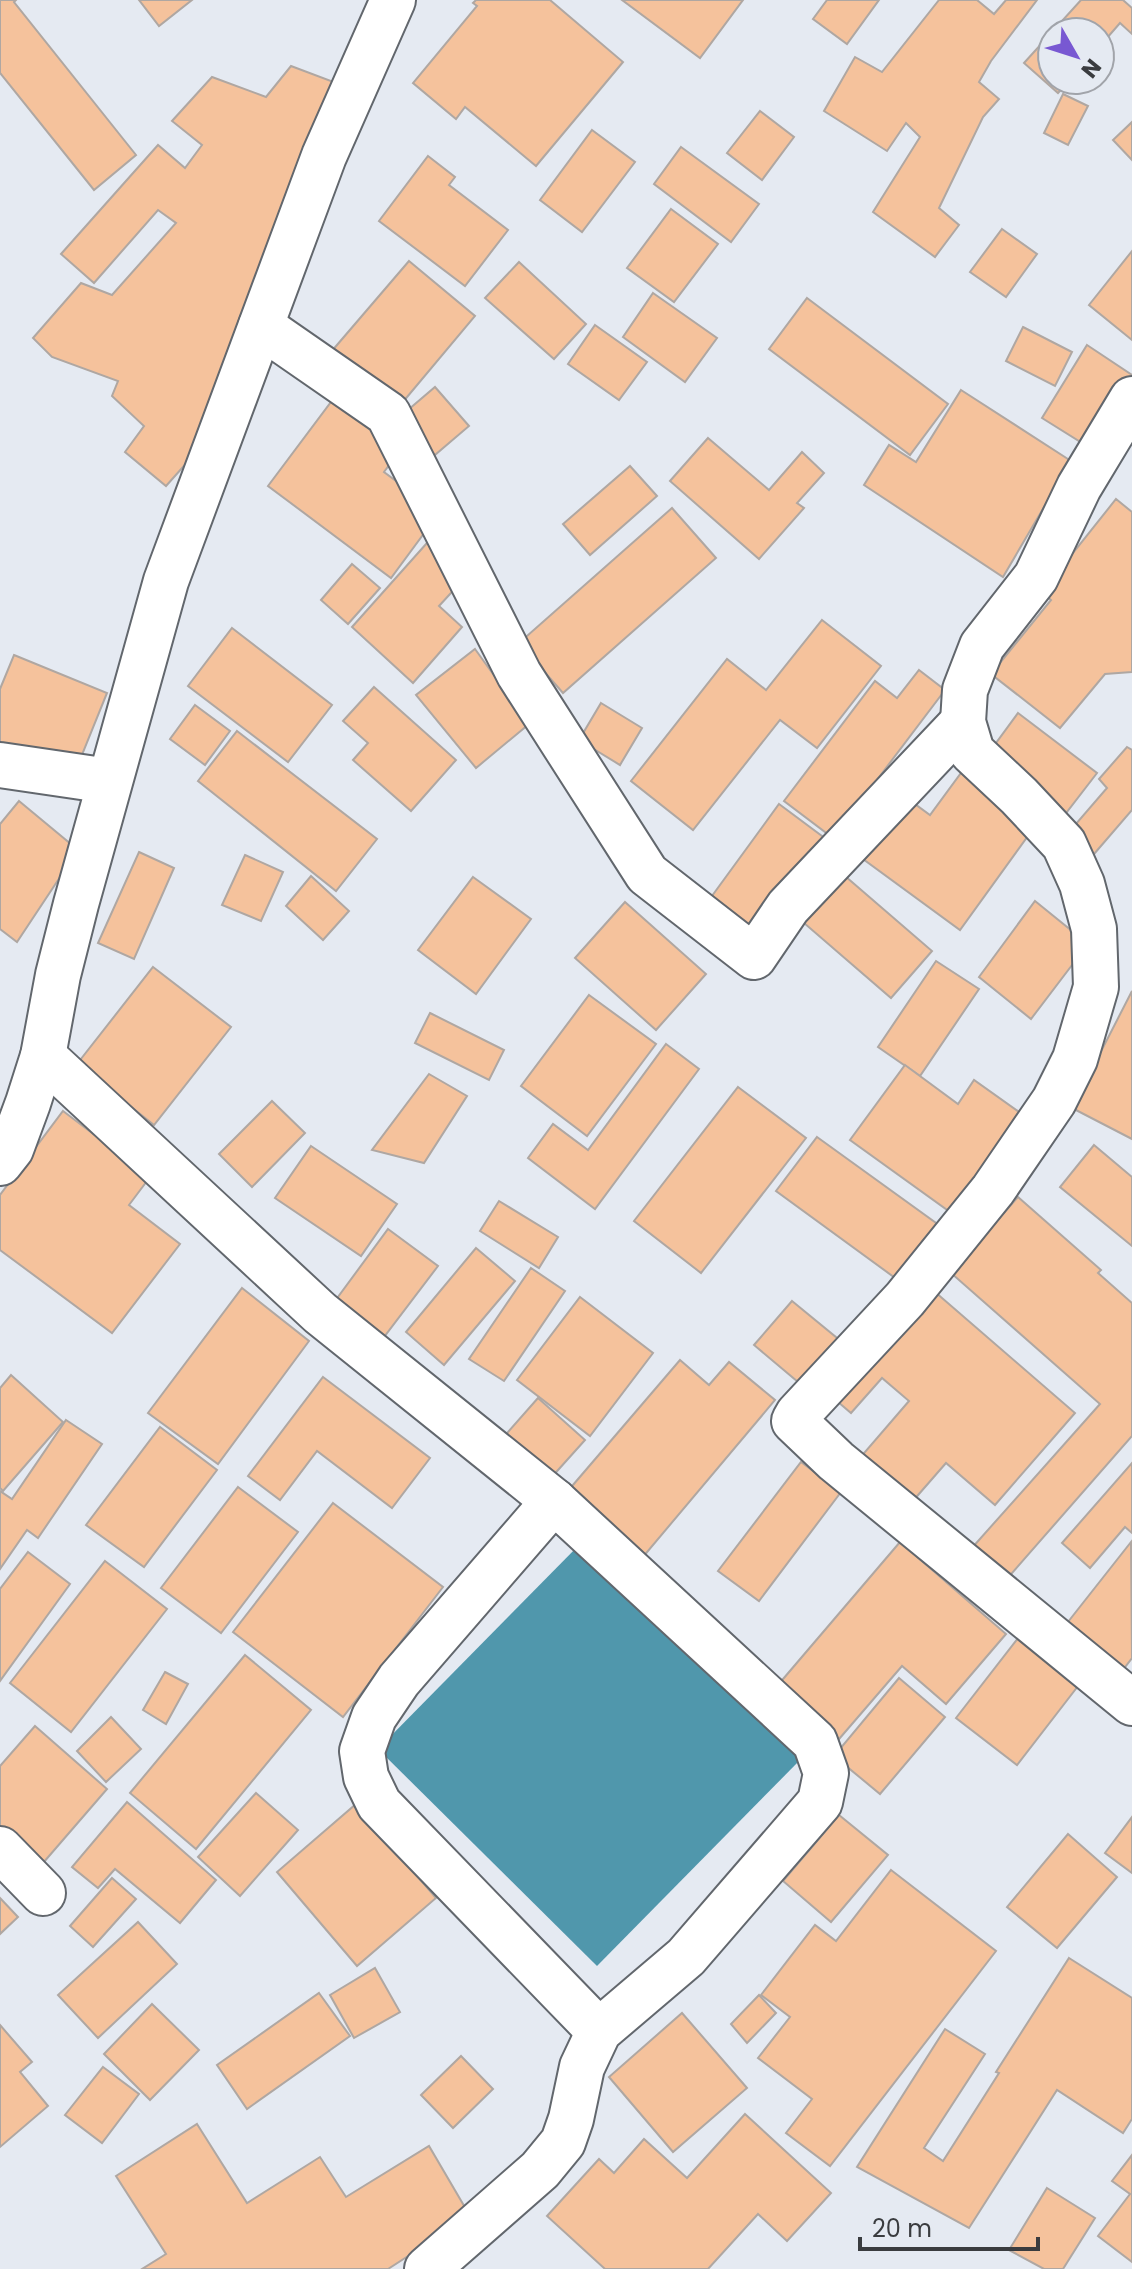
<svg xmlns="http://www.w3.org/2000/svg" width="1132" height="2269" viewBox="0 0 1132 2269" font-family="Poppins,sans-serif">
	<rect width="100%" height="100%" fill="#e5eaf2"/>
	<path fill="#5097ac" d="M 581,1543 L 800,1760 L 597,1966 L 378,1749 Z"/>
	<g fill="#f5c29c" stroke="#afa7a2" stroke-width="2">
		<path d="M 0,0 L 16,0 L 14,2 L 136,155 L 94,190 L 0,73 Z"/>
		<path d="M 139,0 L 192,0 L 159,26 Z"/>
		<path d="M 476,0 L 550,0 L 623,62 L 536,166 L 465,107 L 456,119 L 413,83 L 477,6 L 473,3 Z"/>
		<path d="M 622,0 L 743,0 L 700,58 Z"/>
		<path d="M 827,0 L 879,0 L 847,44 L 813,19 Z"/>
		<path d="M 939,0 L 977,0 L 994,14 L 1006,0 L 1037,0 L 991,61 L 979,82 L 999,99 L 983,117 L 939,208 L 959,225 L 935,257 L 873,212 L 920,137 L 906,123 L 887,151 L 824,111 L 855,57 L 882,72 Z"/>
		<path d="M 1081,0 L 1123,0 L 1132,8 L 1132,34 L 1120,23 L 1100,46 L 1100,32 L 1052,32 Z"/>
		<path d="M 1052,32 L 1052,80 L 1070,80 L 1058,93 L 1024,63 Z"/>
		<path d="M 291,66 L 339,84 L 208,439 L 166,486 L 125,452 L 144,426 L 112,396 L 118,381 L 52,357 L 33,338 L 81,283 L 112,295 L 176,223 L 158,210 L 94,283 L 61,254 L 158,145 L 185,168 L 202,145 L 172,121 L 212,77 L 266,97 Z"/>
		<path d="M 1063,94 L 1088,106 L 1068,145 L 1044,133 Z"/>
		<path d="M 760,111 L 794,137 L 762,180 L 727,153 Z"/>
		<path d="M 1132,122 L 1132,160 L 1113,140 Z"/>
		<path d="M 592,130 L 635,162 L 582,232 L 540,200 Z"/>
		<path d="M 681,147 L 759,204 L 731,242 L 654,184 Z"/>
		<path d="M 428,156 L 455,177 L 449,185 L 508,230 L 465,286 L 379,221 Z"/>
		<path d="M 671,209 L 718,244 L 674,302 L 627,268 Z"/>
		<path d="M 1002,229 L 1037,254 L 1006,297 L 970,272 Z"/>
		<path d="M 1132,251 L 1132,340 L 1089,305 Z"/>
		<path d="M 409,261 L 475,316 L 392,415 L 325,359 Z"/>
		<path d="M 519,262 L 586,324 L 554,359 L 485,298 Z"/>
		<path d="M 653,293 L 717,338 L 685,382 L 623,337 Z"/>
		<path d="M 807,298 L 948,404 L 910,455 L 769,349 Z"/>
		<path d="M 595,325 L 647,362 L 619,400 L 568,364 Z"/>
		<path d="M 1023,327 L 1072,352 L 1055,386 L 1006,361 Z"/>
		<path d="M 1087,345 L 1132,375 L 1132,388 L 1095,451 L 1042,418 Z"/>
		<path d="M 435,387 L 469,426 L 429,460 L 395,421 Z"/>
		<path d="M 961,390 L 1071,461 L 1003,577 L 864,485 L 889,445 L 916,462 Z"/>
		<path d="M 334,398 L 401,449 L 384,472 L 439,513 L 391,578 L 268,486 Z"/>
		<path d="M 708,438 L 769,490 L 802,452 L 824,473 L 797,503 L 804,508 L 759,559 L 670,481 Z"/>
		<path d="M 630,466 L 657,496 L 590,555 L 563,524 Z"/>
		<path d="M 1116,499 L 1132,512 L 1132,672 L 1105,674 L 1060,728 L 991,674 L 1051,600 L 1042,592 Z"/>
		<path d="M 672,508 L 716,558 L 563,693 L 519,643 Z"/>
		<path d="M 435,534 L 473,569 L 439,606 L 462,627 L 413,683 L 352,627 Z"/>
		<path d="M 352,564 L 380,588 L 348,624 L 321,600 Z"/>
		<path d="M 822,620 L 881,666 L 817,748 L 780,720 L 693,830 L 631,781 L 727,659 L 766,690 Z"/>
		<path d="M 232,628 L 332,705 L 288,762 L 188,686 Z"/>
		<path d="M 475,649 L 529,724 L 476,768 L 416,695 Z"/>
		<path d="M 14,655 L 107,693 L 73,777 L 0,747 L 0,689 Z"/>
		<path d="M 919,670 L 945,690 L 833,838 L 784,801 L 875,681 L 897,698 Z"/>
		<path d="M 374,687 L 456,760 L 411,811 L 353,760 L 368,743 L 343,721 Z"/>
		<path d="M 601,703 L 642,728 L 620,765 L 579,740 Z"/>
		<path d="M 195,705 L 230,731 L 205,765 L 170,739 Z"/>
		<path d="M 1018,713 L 1097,773 L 1063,817 L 985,758 Z"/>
		<path d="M 237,731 L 377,839 L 336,891 L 198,781 Z"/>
		<path d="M 1127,747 L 1132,750 L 1132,810 L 1088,861 L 1062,840 L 1107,788 L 1099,779 Z"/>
		<path d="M 961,773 L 1033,829 L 960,930 L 863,859 L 908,799 L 930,815 Z"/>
		<path d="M 19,801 L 78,850 L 17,942 L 0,929 L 0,824 Z"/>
		<path d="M 779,804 L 834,845 L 748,962 L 693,922 Z"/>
		<path d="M 139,852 L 174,868 L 134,959 L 98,943 Z"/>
		<path d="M 245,855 L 283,872 L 261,921 L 222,905 Z"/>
		<path d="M 311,876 L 349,911 L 323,940 L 286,906 Z"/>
		<path d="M 845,876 L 932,951 L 891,998 L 804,923 Z"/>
		<path d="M 473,877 L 531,919 L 476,994 L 418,950 Z"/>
		<path d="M 1035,901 L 1088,944 L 1031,1019 L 979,977 Z"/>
		<path d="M 625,902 L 706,974 L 656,1030 L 575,958 Z"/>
		<path d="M 936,961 L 979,989 L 920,1076 L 878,1047 Z"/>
		<path d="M 153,967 L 231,1027 L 154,1125 L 77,1064 Z"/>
		<path d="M 1132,991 L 1132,1139 L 1072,1108 Z"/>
		<path d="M 589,995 L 656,1044 L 587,1136 L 521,1086 Z"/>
		<path d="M 430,1013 L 504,1050 L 489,1080 L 415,1043 Z"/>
		<path d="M 666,1044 L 699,1069 L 595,1209 L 528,1158 L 553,1124 L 588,1150 Z"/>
		<path d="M 905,1065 L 958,1104 L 974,1080 L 1029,1119 L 957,1217 L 850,1140 Z"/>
		<path d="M 429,1074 L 467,1096 L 424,1163 L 372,1150 Z"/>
		<path d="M 738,1087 L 806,1138 L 701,1273 L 634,1221 Z"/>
		<path d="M 272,1101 L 305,1133 L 252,1187 L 219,1154 Z"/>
		<path d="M 63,1111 L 150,1177 L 129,1205 L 180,1244 L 112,1333 L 0,1250 L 0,1195 Z"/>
		<path d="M 817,1137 L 943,1228 L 902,1283 L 776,1191 Z"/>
		<path d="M 1094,1145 L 1132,1177 L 1132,1246 L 1060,1187 Z"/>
		<path d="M 311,1146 L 397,1204 L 361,1256 L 275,1198 Z"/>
		<path d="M 1018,1197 L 1101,1270 L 1098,1273 L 1132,1303 L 1132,1436 L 998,1589 L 963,1558 L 1100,1404 L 951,1273 Z"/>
		<path d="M 499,1201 L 558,1237 L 539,1268 L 480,1231 Z"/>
		<path d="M 388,1229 L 438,1266 L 384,1337 L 335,1301 Z"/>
		<path d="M 476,1248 L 515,1281 L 444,1365 L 406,1332 Z"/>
		<path d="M 531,1268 L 565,1291 L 504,1381 L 469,1359 Z"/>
		<path d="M 927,1285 L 1075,1413 L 995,1505 L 946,1463 L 905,1510 L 852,1467 L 909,1401 L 882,1378 L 851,1413 L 831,1396 Z"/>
		<path d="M 242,1288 L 309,1341 L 218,1464 L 148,1413 Z"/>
		<path d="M 580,1297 L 653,1353 L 590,1436 L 517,1380 Z"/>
		<path d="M 792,1301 L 848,1347 L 810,1392 L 754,1345 Z"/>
		<path d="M 680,1360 L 709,1385 L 729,1362 L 775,1400 L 637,1564 L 561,1499 Z"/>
		<path d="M 11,1375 L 63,1422 L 3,1491 L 0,1488 L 0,1388 Z"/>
		<path d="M 323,1377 L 430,1458 L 392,1508 L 317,1451 L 280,1500 L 248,1476 Z"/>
		<path d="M 538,1398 L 585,1440 L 541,1489 L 494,1448 Z"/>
		<path d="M 66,1420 L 102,1444 L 38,1538 L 27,1530 L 0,1569 L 0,1491 L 12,1499 Z"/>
		<path d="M 160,1427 L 217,1470 L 144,1567 L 86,1525 Z"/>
		<path d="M 801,1462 L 841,1492 L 759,1601 L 718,1571 Z"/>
		<path d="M 1132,1463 L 1132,1533 L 1125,1527 L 1090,1568 L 1062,1543 Z"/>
		<path d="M 238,1487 L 298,1532 L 221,1633 L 161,1588 Z"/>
		<path d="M 333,1503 L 443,1587 L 343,1717 L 233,1632 Z"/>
		<path d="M 900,1542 L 1006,1634 L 946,1704 L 902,1666 L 827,1753 L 766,1699 Z"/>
		<path d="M 1131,1542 L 1132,1658 L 1122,1671 L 1064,1627 Z"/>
		<path d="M 28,1552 L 70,1584 L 0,1681 L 0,1589 Z"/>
		<path d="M 105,1561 L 167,1609 L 71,1732 L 10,1683 Z"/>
		<path d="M 1025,1629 L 1085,1677 L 1017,1765 L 956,1718 Z"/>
		<path d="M 245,1655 L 311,1710 L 196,1849 L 130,1793 Z"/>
		<path d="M 165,1672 L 188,1684 L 166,1724 L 143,1710 Z"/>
		<path d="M 899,1678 L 945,1717 L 880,1794 L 834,1756 Z"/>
		<path d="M 111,1717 L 141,1749 L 106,1782 L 77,1751 Z"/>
		<path d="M 35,1726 L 107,1789 L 37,1870 L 0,1837 L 0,1766 Z"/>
		<path d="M 256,1793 L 298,1830 L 240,1896 L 198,1857 Z"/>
		<path d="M 127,1802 L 216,1880 L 180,1923 L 115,1869 L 98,1888 L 72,1867 Z"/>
		<path d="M 356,1804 L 436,1898 L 357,1966 L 277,1872 Z"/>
		<path d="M 839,1815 L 888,1855 L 831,1922 L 783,1881 Z"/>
		<path d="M 1132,1817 L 1132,1873 L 1105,1853 Z"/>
		<path d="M 1068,1834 L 1117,1877 L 1057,1948 L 1007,1907 Z"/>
		<path d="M 891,1870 L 996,1951 L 830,2166 L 786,2133 L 812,2099 L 758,2058 L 790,2017 L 761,1995 L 815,1925 L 836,1941 Z"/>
		<path d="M 112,1878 L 136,1899 L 93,1947 L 70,1926 Z"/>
		<path d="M 0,1898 L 18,1917 L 0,1934 Z"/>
		<path d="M 138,1922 L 177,1964 L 98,2038 L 58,1995 Z"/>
		<path d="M 1069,1958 L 1132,1998 L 1132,2119 L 1123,2133 L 1057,2090 L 969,2228 L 857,2167 L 945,2029 L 985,2054 L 924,2148 L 943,2161 L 999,2073 L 996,2072 Z"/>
		<path d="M 375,1968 L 400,2012 L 354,2038 L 330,1995 Z"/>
		<path d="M 319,1993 L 350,2036 L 247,2109 L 217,2065 Z"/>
		<path d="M 759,1995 L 776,2013 L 747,2043 L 731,2024 Z"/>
		<path d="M 152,2004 L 199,2050 L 150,2100 L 104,2054 Z"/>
		<path d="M 682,2013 L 747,2088 L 673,2152 L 609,2077 Z"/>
		<path d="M 0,2025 L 32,2062 L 20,2072 L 48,2106 L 0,2147 Z"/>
		<path d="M 461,2056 L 493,2089 L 453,2128 L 421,2095 Z"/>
		<path d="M 103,2067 L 139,2094 L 102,2143 L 65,2115 Z"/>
		<path d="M 745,2114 L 831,2193 L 787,2241 L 758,2214 L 708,2269 L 605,2269 L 547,2216 L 599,2159 L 614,2173 L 644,2139 L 687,2178 Z"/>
		<path d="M 197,2124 L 247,2203 L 320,2157 L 346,2197 L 429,2146 L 470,2216 L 388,2269 L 142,2269 L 166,2254 L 116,2176 Z"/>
		<path d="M 1132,2155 L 1132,2262 L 1098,2236 L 1130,2194 L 1112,2181 Z"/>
		<path d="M 1047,2188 L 1095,2218 L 1063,2269 L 1044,2269 L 1009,2250 Z"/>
	</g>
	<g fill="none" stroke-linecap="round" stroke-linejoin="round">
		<g stroke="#62676d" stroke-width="48">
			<g id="street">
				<path d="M 261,326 L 388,414 L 519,674 L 647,874 L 754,957 L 788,907 L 963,722"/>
				<path d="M 1132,399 L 1079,487 L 1036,577 L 982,646 L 965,690 L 963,722 L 972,752 L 1019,796 L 1064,844 L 1082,884 L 1094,929 L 1096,987 L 1075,1059 L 1054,1101 L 993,1190 L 905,1299 L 798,1414 L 794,1421 L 836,1461 L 1132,1703"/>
				<path d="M 0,765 L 109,781"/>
				<path d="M 43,1056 L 320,1313 L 554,1501 L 815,1742 L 826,1773 L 820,1802 L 686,1957 L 599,2031 L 582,2067 L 571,2119 L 563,2142 L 540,2170 L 427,2269"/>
				<path d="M 554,1501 L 399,1680 L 374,1717 L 362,1751 L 366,1777 L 379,1804 L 599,2031"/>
				<path d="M 0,1849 L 43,1893"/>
			</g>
		</g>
		<g stroke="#62676d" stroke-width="48">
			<path id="secondary" d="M 0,1163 L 11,1149 L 28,1103 L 43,1056 L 58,975 L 76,904 L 166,581 L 324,156 L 393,0"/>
		</g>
		<use href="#street" stroke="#fff" stroke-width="44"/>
		<use href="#secondary" stroke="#fff" stroke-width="44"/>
	</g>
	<g transform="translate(1076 56) rotate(129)"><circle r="38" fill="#e5eaf2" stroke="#a1a4aa" stroke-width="2"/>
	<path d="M0-6L14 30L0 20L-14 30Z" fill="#7858d2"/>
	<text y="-12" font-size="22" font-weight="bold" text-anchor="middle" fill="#3a3c3f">N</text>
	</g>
	<path d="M860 2237v12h178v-12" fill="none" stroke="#3a3c3f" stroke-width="4"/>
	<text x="872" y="2237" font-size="24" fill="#3a3c3f" stroke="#e5eaf2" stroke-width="6" paint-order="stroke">20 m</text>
</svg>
